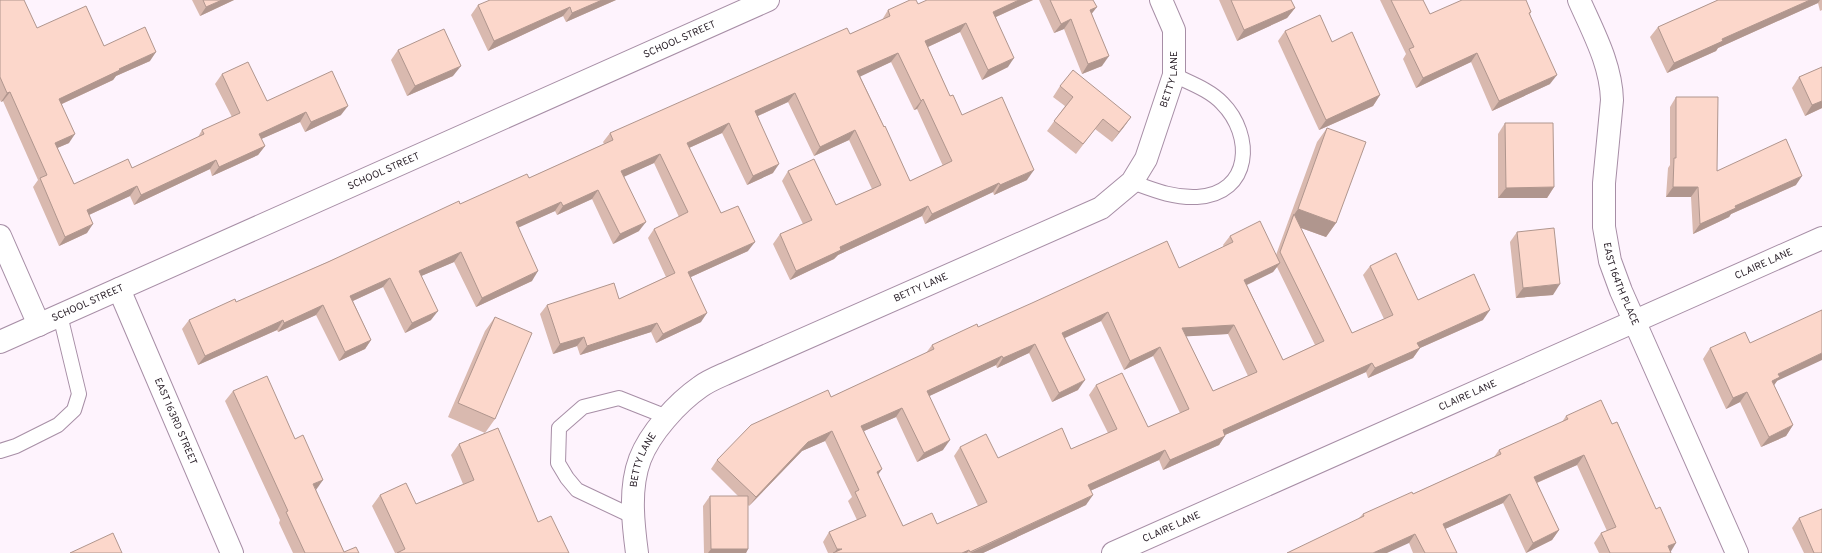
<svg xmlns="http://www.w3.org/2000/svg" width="1822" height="553" viewBox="0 0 1822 553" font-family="Overpass,sans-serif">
	<rect width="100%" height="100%" fill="#fef3fd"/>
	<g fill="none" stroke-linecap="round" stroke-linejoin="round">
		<g stroke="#a78ea6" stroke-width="16">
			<g id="service">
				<path d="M 1132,182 C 1154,190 1173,198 1197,197 C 1252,194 1254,135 1222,103 C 1210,90 1190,83 1174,75"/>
				<path d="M 0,451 L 16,446 L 58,425 L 74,410 L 79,394 L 60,315"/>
				<path d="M 632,516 L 577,490 L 567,478 L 558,463 L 559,428 L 583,407 L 619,398 L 667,417"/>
			</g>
		</g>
		<g stroke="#a78ea6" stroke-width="24">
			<g id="minor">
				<path id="s1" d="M 1579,0 C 1593,32 1611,64 1612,100 L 1604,183 L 1604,227 L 1610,261 L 1621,291 L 1737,553"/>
				<path d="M 0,236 L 39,325"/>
				<path id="s2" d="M 119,289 L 232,553"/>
				<path id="s3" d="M 0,342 L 768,0"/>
				<path id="s4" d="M 637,553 C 633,523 629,488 640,459 C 650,433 677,403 700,387 C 708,381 718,377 727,373 L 1101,208 L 1132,182 L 1146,159 L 1174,75 L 1174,30 L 1161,0"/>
				<path id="s5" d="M 1113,553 L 1822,238"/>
			</g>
		</g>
		<use href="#service" stroke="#fff" stroke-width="14"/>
		<use href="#minor" stroke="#fff" stroke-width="22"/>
	</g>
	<g fill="#d9b9af" fill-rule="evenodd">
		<path d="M 0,0 L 37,28 L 104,46 L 150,61 L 116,76 L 113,80 L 62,104 L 69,143 L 57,148 L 74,184 L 132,168 L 198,137 L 202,130 L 232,117 L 215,84 L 222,74 L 267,101 L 341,115 L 305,132 L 300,122 L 261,139 L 265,146 L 258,155 L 212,176 L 210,169 L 134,205 L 130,196 L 89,215 L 87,233 L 59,246 L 33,187 L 38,180 L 3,101 L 1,102 L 0,100 Z"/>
		<path d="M 192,0 L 234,0 L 200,16 Z"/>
		<path d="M 616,0 L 566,22 L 563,16 L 488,51 L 471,15 L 478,5 Z"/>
		<path d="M 1033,0 L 996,17 L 1008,67 L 982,80 L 960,32 L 928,47 L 950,96 L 962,115 L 1027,180 L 994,195 L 993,192 L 925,224 L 922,216 L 838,255 L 834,259 L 790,280 L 773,244 L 780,234 L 803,224 L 782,181 L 788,171 L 836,205 L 872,189 L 849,140 L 814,156 L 788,102 L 758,116 L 773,173 L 747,185 L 722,133 L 689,148 L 721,213 L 748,251 L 691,277 L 701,322 L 656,343 L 651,332 L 580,355 L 577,346 L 553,354 L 540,314 L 547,305 L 619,299 L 666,277 L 648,238 L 654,229 L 679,217 L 654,163 L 624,176 L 639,231 L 613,244 L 592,199 L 557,215 L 555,211 L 518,227 L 532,281 L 476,307 L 454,262 L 421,276 L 431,320 L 405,333 L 383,287 L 353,301 L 371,340 L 365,349 L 339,361 L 316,315 L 278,332 L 277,330 L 198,365 L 182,329 L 189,320 L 236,302 L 460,204 L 529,178 L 604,144 L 603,142 L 610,133 L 850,34 L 882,20 L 888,10 L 918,4 ZM 891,62 L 914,110 L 917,109 L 943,166 L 910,181 L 860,76 Z"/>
		<path d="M 1039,0 L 1093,0 L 1092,14 L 1102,66 L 1082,74 L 1064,29 L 1054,33 Z"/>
		<path d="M 1219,0 L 1291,0 L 1295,8 L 1287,18 L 1237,41 Z"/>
		<path d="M 1380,0 L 1423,0 L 1430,14 L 1531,12 L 1530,14 L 1550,84 L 1492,111 L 1471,62 L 1416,88 L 1403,59 L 1406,54 Z"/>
		<path d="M 1718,0 L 1822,0 L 1822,10 L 1820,11 L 1818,3 L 1718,48 L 1716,51 L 1667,73 L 1650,37 L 1658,27 Z"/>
		<path d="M 1285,31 L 1332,42 L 1380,95 L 1373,106 L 1319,130 L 1278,41 Z"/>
		<path d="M 398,50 L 453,76 L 407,96 L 391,60 Z"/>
		<path d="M 1822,67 L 1822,108 L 1805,116 L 1792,88 L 1799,77 Z"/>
		<path d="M 1060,86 L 1131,117 L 1112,142 L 1095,129 L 1076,154 L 1047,131 L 1065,106 L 1053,97 Z"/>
		<path d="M 1676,97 L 1717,171 L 1796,185 L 1731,214 L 1729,217 L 1693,234 L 1691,197 L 1666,197 L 1668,168 L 1670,165 L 1670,107 Z"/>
		<path d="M 1505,123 L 1554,187 L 1547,198 L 1498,198 L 1498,134 Z"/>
		<path d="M 1327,128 L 1336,223 L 1326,237 L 1301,228 L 1352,333 L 1384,319 L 1363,275 L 1370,266 L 1418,300 L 1483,320 L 1420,348 L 1413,358 L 1368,378 L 1366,372 L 1225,435 L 1219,445 L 1163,470 L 1159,460 L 1090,491 L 1086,505 L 983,553 L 828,553 L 823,542 L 829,532 L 857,520 L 848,501 L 852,497 L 825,441 L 802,451 L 749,506 L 748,505 L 748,549 L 746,553 L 704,553 L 703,506 L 710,496 L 738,496 L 711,469 L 717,460 L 831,397 L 926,353 L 932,345 L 978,327 L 1179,268 L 1224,247 L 1223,245 L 1230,236 L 1276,255 L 1317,142 ZM 1277,267 L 1315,345 L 1283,360 L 1247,285 L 1273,272 ZM 1101,321 L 1124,370 L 1153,356 L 1180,413 L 1148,427 L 1096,385 L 1089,395 L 1108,433 L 1071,449 L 998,458 L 960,447 L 954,456 L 978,506 L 937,524 L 903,526 L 878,474 L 864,431 L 896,417 L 917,462 L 943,450 L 929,396 L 996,365 L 997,368 L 1029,353 L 1052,402 L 1078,390 L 1065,338 ZM 1228,334 L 1248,376 L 1213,391 L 1186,336 Z"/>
		<path d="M 1517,232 L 1553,295 L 1516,298 L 1510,242 Z"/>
		<path d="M 495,317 L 495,419 L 485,433 L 538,522 L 569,553 L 395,553 L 372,506 L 380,495 L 416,504 L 463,484 L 451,455 L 459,444 L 485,433 L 448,417 L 485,331 Z"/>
		<path d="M 1750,343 L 1777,381 L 1774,385 L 1793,425 L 1786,436 L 1761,447 L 1740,402 L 1726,409 L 1703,359 L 1710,348 Z"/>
		<path d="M 233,391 L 316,490 L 344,552 L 359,553 L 293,553 L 279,523 L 280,520 L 225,401 Z"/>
		<path d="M 1566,416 L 1671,553 L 1599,553 L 1594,543 L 1601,533 L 1607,531 L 1577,465 L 1537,483 L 1559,530 L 1552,540 L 1526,553 L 1503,503 L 1445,529 L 1457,553 L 1413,553 L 1409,543 L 1359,518 L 1363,514 L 1413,494 L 1494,457 L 1499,450 L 1562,422 Z"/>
		<path d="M 1799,518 L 1822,553 L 1804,553 L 1792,528 Z"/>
	</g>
	<g fill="#b0968e">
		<path d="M 222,0 L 234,0 L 200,16 L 206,7 Z"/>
		<path d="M 602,0 L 616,0 L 566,22 L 572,13 Z"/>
		<path d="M 1019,0 L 1033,0 L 987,21 L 993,12 Z"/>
		<path d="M 1810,0 L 1820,0 L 1818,3 L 1718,48 L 1716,51 L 1667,73 L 1674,63 L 1722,39 Z"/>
		<path d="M 570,7 L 563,16 L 488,51 L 494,41 Z"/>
		<path d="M 1097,7 L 1090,16 L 1090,10 Z"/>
		<path d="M 1295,8 L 1287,18 L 1237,41 L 1244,30 Z"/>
		<path d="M 1071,19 L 1064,29 L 1054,33 L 1061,24 Z"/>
		<path d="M 966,23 L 960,32 L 919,51 L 925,41 Z"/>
		<path d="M 156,52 L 150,61 L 116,76 L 113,80 L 53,108 L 59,99 L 119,69 Z"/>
		<path d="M 898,53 L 891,62 L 851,81 L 857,71 Z"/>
		<path d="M 1477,53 L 1471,62 L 1416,88 L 1423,78 Z"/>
		<path d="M 1109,56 L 1102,66 L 1082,74 L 1088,64 Z"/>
		<path d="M 1014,58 L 1008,67 L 982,80 L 988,70 Z"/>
		<path d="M 461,66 L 453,76 L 407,96 L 415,86 Z"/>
		<path d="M 1557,75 L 1550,84 L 1492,111 L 1499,101 Z"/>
		<path d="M 10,92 L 3,101 L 1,102 L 7,93 Z"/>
		<path d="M 795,93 L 788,102 L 749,120 L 755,111 Z"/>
		<path d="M 1380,95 L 1373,106 L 1319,130 L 1326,120 Z"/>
		<path d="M 923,99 L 917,109 L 914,110 L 921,101 Z"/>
		<path d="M 1822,101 L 1822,108 L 1805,116 L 1812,105 Z"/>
		<path d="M 348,106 L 341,115 L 305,132 L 311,122 Z"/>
		<path d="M 306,112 L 300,122 L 252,143 L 259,134 Z"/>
		<path d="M 1131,117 L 1124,127 L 1112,142 L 1119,132 Z"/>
		<path d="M 729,123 L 722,133 L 680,152 L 687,143 Z"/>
		<path d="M 855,130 L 849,140 L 814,156 L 820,147 Z"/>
		<path d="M 75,134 L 69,143 L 48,152 L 55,143 Z"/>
		<path d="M 265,146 L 258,155 L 212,176 L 219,167 Z"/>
		<path d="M 660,154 L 654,163 L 615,181 L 621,171 Z"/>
		<path d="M 216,160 L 210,169 L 134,205 L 141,195 Z"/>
		<path d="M 779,164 L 773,173 L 747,185 L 753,176 Z"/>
		<path d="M 1034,170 L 1027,180 L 994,195 L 1000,185 Z"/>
		<path d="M 1802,176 L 1796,185 L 1731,214 L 1729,217 L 1693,234 L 1700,224 L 1735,206 Z"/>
		<path d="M 999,183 L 993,192 L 925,224 L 932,214 Z"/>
		<path d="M 137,186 L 130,196 L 80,219 L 87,210 Z"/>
		<path d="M 1554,187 L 1547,198 L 1498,198 L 1506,188 Z"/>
		<path d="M 1673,187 L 1698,187 L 1691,197 L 1666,197 Z"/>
		<path d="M 598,190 L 592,199 L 557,215 L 563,206 Z"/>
		<path d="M 561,202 L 555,211 L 509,232 L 516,222 Z"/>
		<path d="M 928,206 L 922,216 L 838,255 L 834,259 L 790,280 L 796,271 L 840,247 Z"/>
		<path d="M 1298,209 L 1336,223 L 1326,237 L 1290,224 L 1294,214 L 1288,223 Z"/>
		<path d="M 646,222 L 639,231 L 613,244 L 620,234 Z"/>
		<path d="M 93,224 L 87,233 L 59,246 L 65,237 Z"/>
		<path d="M 755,242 L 748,251 L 682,281 L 688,272 Z"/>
		<path d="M 461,252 L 454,262 L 412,280 L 419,271 Z"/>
		<path d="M 1280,263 L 1273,272 L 1238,289 L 1244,280 Z"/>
		<path d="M 538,271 L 532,281 L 476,307 L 482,298 Z"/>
		<path d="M 390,278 L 383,287 L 344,305 L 350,296 Z"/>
		<path d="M 1560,284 L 1553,295 L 1516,298 L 1523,288 Z"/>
		<path d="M 323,305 L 316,315 L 278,332 L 284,323 Z"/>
		<path d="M 1490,310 L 1483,320 L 1411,352 L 1417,343 Z"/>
		<path d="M 438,311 L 431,320 L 405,333 L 412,323 Z"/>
		<path d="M 1108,312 L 1101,321 L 1056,342 L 1062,333 Z"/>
		<path d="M 707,313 L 701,322 L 656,343 L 663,334 Z"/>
		<path d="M 283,320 L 277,330 L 198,365 L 205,356 Z"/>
		<path d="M 657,323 L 651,332 L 580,355 L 587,346 Z"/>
		<path d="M 1234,325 L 1228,334 L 1176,337 L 1182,328 Z"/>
		<path d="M 584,337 L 577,346 L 553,354 L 560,344 Z"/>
		<path d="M 371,340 L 365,349 L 339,361 L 345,352 Z"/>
		<path d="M 1035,344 L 1029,353 L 997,368 L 1003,358 Z"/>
		<path d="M 1160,347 L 1153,356 L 1124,370 L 1130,361 Z"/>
		<path d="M 1420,348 L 1413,358 L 1368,378 L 1375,368 Z"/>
		<path d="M 1822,353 L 1822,360 L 1777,381 L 1772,388 L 1772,381 L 1778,374 Z"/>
		<path d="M 1002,356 L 996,365 L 921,400 L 927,391 Z"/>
		<path d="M 1372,363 L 1366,372 L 1216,439 L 1223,430 Z"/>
		<path d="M 1085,380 L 1078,390 L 1052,402 L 1059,393 Z"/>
		<path d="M 1747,392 L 1740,402 L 1726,409 L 1733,398 Z"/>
		<path d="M 902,408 L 896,417 L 855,435 L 861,426 Z"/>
		<path d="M 1793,425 L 1786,436 L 1761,447 L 1769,437 Z"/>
		<path d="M 832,431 L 825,441 L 802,451 L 749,506 L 756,497 L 808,442 Z"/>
		<path d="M 1225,436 L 1219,445 L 1163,470 L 1170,460 Z"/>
		<path d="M 950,440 L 943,450 L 917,462 L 924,453 Z"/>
		<path d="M 1165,450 L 1159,460 L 1081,495 L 1088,485 Z"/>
		<path d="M 1584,455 L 1577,465 L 1527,487 L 1534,477 Z"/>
		<path d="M 882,469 L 875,479 L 877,472 Z"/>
		<path d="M 323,480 L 316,490 L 313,484 Z"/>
		<path d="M 1510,494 L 1503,503 L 1436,533 L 1443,524 Z"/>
		<path d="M 1093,495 L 1086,505 L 983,553 L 970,553 Z"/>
		<path d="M 1559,530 L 1552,540 L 1526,553 L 1533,543 Z"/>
		<path d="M 1415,534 L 1409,543 L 1387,553 L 1373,553 Z"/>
		<path d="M 1676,543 L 1670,553 L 1668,546 Z"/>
		<path d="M 711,549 L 748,549 L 746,553 L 708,553 Z"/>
		<path d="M 837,549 L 842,549 L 834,553 Z"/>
		<path d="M 969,550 L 967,553 L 962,553 Z"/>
	</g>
	<g fill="#fcd7cb" stroke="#b0968e" fill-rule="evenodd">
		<path d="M 0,0 L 24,0 L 37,28 L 86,6 L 104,46 L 145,27 L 156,52 L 119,69 L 120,70 L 59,99 L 75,134 L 55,143 L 74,184 L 128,159 L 132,168 L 204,134 L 202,130 L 240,113 L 222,74 L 248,62 L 267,101 L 332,71 L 348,106 L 311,122 L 306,112 L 259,134 L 265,146 L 219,167 L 216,160 L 141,195 L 137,186 L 87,210 L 93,224 L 65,237 L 40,178 L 47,175 L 10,92 L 7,93 L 0,77 Z"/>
		<path d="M 203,0 L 222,0 L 206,7 Z"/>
		<path d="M 490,0 L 602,0 L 572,13 L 570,7 L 494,41 L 478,5 Z"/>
		<path d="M 910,0 L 916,0 L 918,4 L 927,0 L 1019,0 L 993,12 L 1014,58 L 988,70 L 966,23 L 925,41 L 950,96 L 953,95 L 962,115 L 1002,97 L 1034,170 L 1000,185 L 999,183 L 932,214 L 928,206 L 840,247 L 841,250 L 796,271 L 780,234 L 812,220 L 788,171 L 814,159 L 836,205 L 881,185 L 855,130 L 820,147 L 795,93 L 755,111 L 779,164 L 753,176 L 729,123 L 687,143 L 721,213 L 738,206 L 755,242 L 688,272 L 707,313 L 663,334 L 657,323 L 587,346 L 584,337 L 560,344 L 547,305 L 614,283 L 619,299 L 675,273 L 654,229 L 688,212 L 660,154 L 621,171 L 646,222 L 620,234 L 598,190 L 563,206 L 561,202 L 516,222 L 538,271 L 482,298 L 461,252 L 419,271 L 438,311 L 412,323 L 390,278 L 350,296 L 371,340 L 345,352 L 323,305 L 284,323 L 283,320 L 205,356 L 189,320 L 235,299 L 236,302 L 328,262 L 459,201 L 460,204 L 527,174 L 529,178 L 613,140 L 610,133 L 847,28 L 850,34 L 890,16 L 888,10 ZM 898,53 L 921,101 L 923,99 L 952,161 L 910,181 L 885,126 L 884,127 L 857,71 Z"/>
		<path d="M 1050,0 L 1093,0 L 1097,7 L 1090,10 L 1109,56 L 1088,64 L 1071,19 L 1061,24 Z"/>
		<path d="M 1231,0 L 1291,0 L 1295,8 L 1244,30 Z"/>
		<path d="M 1391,0 L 1423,0 L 1430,14 L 1462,0 L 1526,0 L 1531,12 L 1529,13 L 1557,75 L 1499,101 L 1477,53 L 1423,78 L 1409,49 L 1414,47 Z"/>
		<path d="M 1718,0 L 1810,0 L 1722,39 L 1723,41 L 1674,63 L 1658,27 Z"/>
		<path d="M 1320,15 L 1332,42 L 1352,32 L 1380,95 L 1326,120 L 1285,31 Z"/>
		<path d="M 444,29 L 461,66 L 415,86 L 398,50 Z"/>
		<path d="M 1822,67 L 1822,101 L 1812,105 L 1799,77 Z"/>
		<path d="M 1073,70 L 1131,117 L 1119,132 L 1103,119 L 1083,144 L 1054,121 L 1073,97 L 1060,86 Z"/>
		<path d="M 1676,97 L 1718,97 L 1717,171 L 1786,139 L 1802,176 L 1735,206 L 1736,208 L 1700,224 L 1698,187 L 1673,187 L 1674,158 L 1676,158 Z"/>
		<path d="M 1505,123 L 1553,123 L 1554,187 L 1506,188 Z"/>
		<path d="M 1327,128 L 1366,142 L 1336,223 L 1298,209 Z"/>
		<path d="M 1294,214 L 1352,333 L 1393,315 L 1370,266 L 1396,253 L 1418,300 L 1474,274 L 1490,310 L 1417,343 L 1420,348 L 1375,368 L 1372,363 L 1223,430 L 1225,436 L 1170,460 L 1165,450 L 1088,485 L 1093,495 L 970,552 L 969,550 L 962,553 L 833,553 L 842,549 L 837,549 L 829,532 L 866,516 L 855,492 L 859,490 L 832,431 L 808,442 L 756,497 L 717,460 L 751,425 L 828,390 L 831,397 L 934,349 L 932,345 L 977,324 L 978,327 L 1032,303 L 1167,241 L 1179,268 L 1233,242 L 1230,236 L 1260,221 L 1280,263 L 1244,280 L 1283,360 L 1324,341 L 1280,252 ZM 1108,312 L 1130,361 L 1160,347 L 1189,409 L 1148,427 L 1122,373 L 1096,385 L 1117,429 L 1071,449 L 1062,428 L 998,458 L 986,434 L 960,447 L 987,502 L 937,524 L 932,513 L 903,526 L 877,472 L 882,469 L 861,426 L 902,408 L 924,453 L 950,440 L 927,391 L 1002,356 L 1003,358 L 1035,344 L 1059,393 L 1085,380 L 1062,333 ZM 1234,325 L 1257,372 L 1213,391 L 1182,328 Z"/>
		<path d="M 1554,228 L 1560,284 L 1523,288 L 1517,232 Z"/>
		<path d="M 1822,310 L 1822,353 L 1778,374 L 1780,377 L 1772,381 L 1793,425 L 1769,437 L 1747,392 L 1733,398 L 1710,348 L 1745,332 L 1750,343 Z"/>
		<path d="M 495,317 L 532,333 L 495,419 L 458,403 Z"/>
		<path d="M 267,376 L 295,439 L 303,435 L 323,480 L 313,484 L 344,552 L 356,547 L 359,553 L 305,553 L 286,512 L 288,511 L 233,391 Z"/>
		<path d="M 1601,400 L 1612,424 L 1617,422 L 1656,509 L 1660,507 L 1676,543 L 1668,546 L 1671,553 L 1610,553 L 1601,533 L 1616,527 L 1584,455 L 1534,477 L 1559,530 L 1533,543 L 1510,494 L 1443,524 L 1457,553 L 1425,553 L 1415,534 L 1373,553 L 1287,553 L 1364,516 L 1363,514 L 1412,492 L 1413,494 L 1501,454 L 1499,450 L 1568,419 L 1566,416 Z"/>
		<path d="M 498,428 L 538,522 L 551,516 L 569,553 L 397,553 L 405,549 L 380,495 L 406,483 L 416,504 L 474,480 L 459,444 Z"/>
		<path d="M 710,496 L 748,496 L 748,549 L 711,549 Z"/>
		<path d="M 1822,509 L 1822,553 L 1814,553 L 1799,518 Z"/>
		<path d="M 113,533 L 122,553 L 70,553 Z"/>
	</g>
	<g text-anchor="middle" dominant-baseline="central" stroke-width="3" stroke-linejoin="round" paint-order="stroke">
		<g font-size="10" fill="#271d26" stroke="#fef3fd">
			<text stroke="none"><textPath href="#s3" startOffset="744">SCHOOL STREET</textPath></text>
			<text stroke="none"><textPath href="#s4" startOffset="780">BETTY LANE</textPath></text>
			<text stroke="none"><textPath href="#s3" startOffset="420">SCHOOL STREET</textPath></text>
			<text stroke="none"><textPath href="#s5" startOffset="712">CLAIRE LANE</textPath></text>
			<text stroke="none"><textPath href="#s1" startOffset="293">EAST 164TH PLACE</textPath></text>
			<text stroke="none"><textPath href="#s4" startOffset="432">BETTY LANE</textPath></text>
			<text stroke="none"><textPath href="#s3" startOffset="96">SCHOOL STREET</textPath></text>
			<text stroke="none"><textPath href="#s5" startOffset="388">CLAIRE LANE</textPath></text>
			<text stroke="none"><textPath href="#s2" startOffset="144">EAST 163RD STREET</textPath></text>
			<text stroke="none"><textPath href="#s4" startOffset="95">BETTY LANE</textPath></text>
			<text stroke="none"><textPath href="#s5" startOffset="64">CLAIRE LANE</textPath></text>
		</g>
	</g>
</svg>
